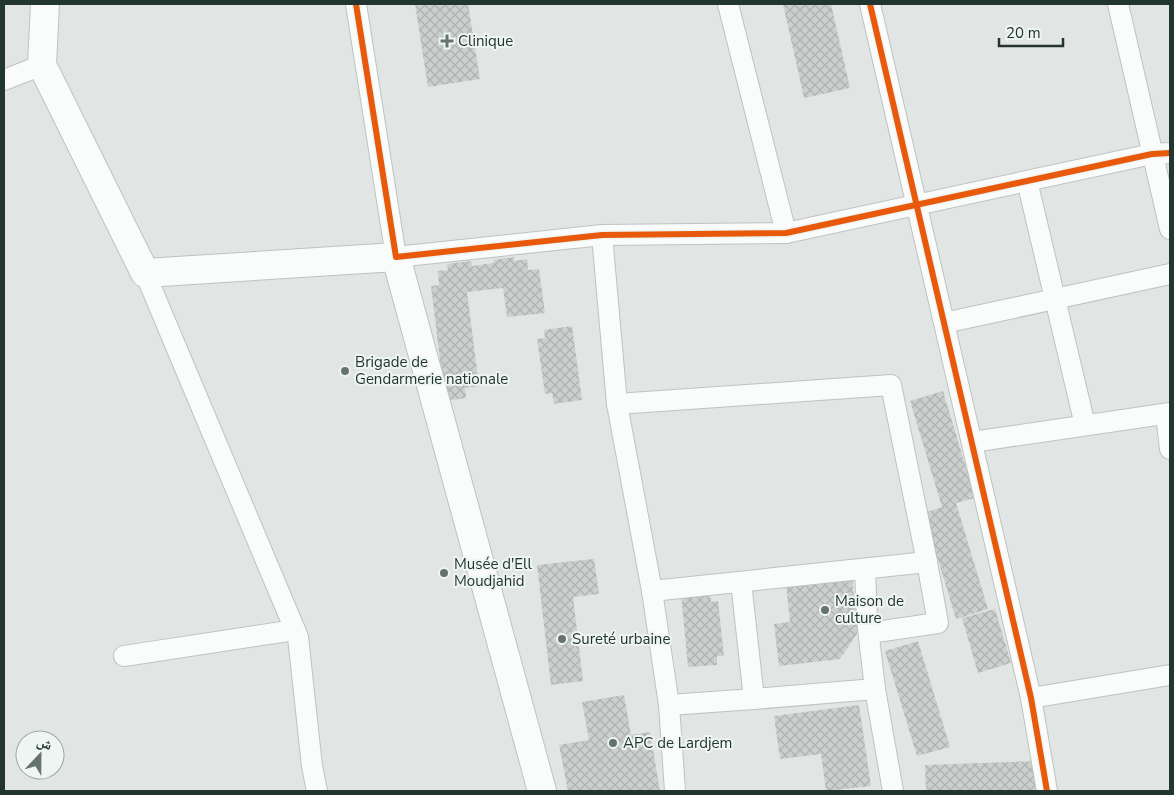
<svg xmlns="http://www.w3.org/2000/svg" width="1174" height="795" viewBox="0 0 1174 795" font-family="'Nunito Sans','Noto Naskh Arabic',sans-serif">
	<defs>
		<pattern id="building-cross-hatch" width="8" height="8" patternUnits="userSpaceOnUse" patternTransform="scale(1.25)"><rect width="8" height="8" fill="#cbcfce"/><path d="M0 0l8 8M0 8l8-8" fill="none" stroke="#aeb2b1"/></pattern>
	</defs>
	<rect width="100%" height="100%" fill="#e1e6e4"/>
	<g fill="url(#building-cross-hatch)">
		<path d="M 415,4 L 468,4 L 480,79 L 428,87 Z"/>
		<path d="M 783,4 L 831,4 L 850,88 L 804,98 Z"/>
		<path d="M 514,257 L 514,261 L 527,259 L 528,270 L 539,269 L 545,313 L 507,317 L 503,288 L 467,292 L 479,386 L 465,388 L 466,398 L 445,401 L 431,286 L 439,285 L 438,271 L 448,270 L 447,264 L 471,261 L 472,266 L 494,263 L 494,260 Z"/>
		<path d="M 572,326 L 582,400 L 554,404 L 552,393 L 545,394 L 537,339 L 545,338 L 544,330 Z"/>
		<path d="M 943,391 L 975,498 L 956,503 L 988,609 L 956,619 L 924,513 L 942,507 L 910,401 Z"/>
		<path d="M 594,559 L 599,594 L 573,597 L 583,681 L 551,685 L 537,565 Z"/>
		<path d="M 852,577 L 854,597 L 859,596 L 862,626 L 840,659 L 779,666 L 774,624 L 790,622 L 786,585 Z"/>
		<path d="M 710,591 L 711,602 L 718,601 L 724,656 L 717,656 L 717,665 L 688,667 L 681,594 Z"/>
		<path d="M 995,609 L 1011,663 L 978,673 L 962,618 Z"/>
		<path d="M 918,641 L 950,747 L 917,756 L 885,651 Z"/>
		<path d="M 624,695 L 631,735 L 650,732 L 660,791 L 568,791 L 559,745 L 589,740 L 582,702 Z"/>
		<path d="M 859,705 L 871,786 L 826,791 L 821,754 L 780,759 L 774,716 Z"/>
		<path d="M 1036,761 L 1037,791 L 926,791 L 925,765 Z"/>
	</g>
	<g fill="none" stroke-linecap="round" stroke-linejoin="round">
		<g stroke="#bec3c1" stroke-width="22">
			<g id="street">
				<path d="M 356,4 L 396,257 L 602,235 L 786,233 L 1152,154 L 1170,153"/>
				<path d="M 728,4 L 786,233"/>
				<path d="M 870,4 L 1031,698 L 1047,791"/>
				<path d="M 1118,4 L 1170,229"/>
				<path d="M 4,80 L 42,65"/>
				<path d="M 1027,181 L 1085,425"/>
				<path d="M 602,235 L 617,404 L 652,591 L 669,705 L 675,791"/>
				<path d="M 145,273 L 298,637 L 312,766 L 317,791"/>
				<path d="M 944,323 L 1170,274"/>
				<path d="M 617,404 L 891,385 L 927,562 L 652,591"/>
				<path d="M 1166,414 L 1170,449"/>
				<path d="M 972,442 L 1170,413"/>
				<path d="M 865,569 L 867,620 L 875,689"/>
				<path d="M 741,582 L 754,699 L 875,689 L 893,791"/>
				<path d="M 869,633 L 938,623 L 927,562"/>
				<path d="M 124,656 L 295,630"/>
				<path d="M 1031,698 L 1170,675"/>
				<path d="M 669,705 L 754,699"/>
			</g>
		</g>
		<g stroke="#bdc3c1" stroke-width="30">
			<path id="secondary" d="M 45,4 L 42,65 L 145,273 L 396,257 L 542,791"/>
		</g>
		<use href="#street" stroke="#fafbfb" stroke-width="20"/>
		<use href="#secondary" stroke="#fafbfb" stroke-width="28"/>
		<g stroke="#eef5f2" stroke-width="9">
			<g id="cycleway">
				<path d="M 356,4 L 396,257 L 602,235 L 786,233 L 1152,154 L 1170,153"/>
				<path d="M 870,4 L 1031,698 L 1047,791"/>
			</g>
		</g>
		<use href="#cycleway" stroke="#e8590c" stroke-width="6"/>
	</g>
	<g fill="#657370" stroke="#eef5f2" stroke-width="2">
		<path d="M444.5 33.5h5v5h5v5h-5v5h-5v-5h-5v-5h5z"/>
		<circle cx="345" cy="371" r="5"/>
		<circle cx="444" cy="573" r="5"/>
		<circle cx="825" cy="610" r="5"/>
		<circle cx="562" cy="639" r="5"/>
		<circle cx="613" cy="743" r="5"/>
	</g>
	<g text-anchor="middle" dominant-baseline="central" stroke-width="4" stroke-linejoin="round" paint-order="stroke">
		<g font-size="15" fill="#223531" stroke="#eef5f2" text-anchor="start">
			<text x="458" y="41">Clinique</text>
			<text x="355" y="362">Brigade de<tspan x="355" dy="17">Gendarmerie nationale</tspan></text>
			<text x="454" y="564">Musée d'Ell<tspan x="454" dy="17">Moudjahid</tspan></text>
			<text x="835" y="601">Maison de<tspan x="835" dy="17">culture</tspan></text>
			<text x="572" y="639">Sureté urbaine</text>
			<text x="623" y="743">APC de Lardjem</text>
		</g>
	</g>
	<rect width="1174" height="795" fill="none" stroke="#223531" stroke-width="10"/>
	<g transform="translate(40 755) rotate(22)"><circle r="24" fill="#eef5f2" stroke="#9ca8a5"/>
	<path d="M0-4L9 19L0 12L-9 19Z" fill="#657370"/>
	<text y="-8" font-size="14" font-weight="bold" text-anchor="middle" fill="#223531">ش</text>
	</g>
	<path d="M999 38v8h64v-8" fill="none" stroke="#223531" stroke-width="2.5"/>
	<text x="1006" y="38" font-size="15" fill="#223531" stroke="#eef5f2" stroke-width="4" paint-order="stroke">20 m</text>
</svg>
